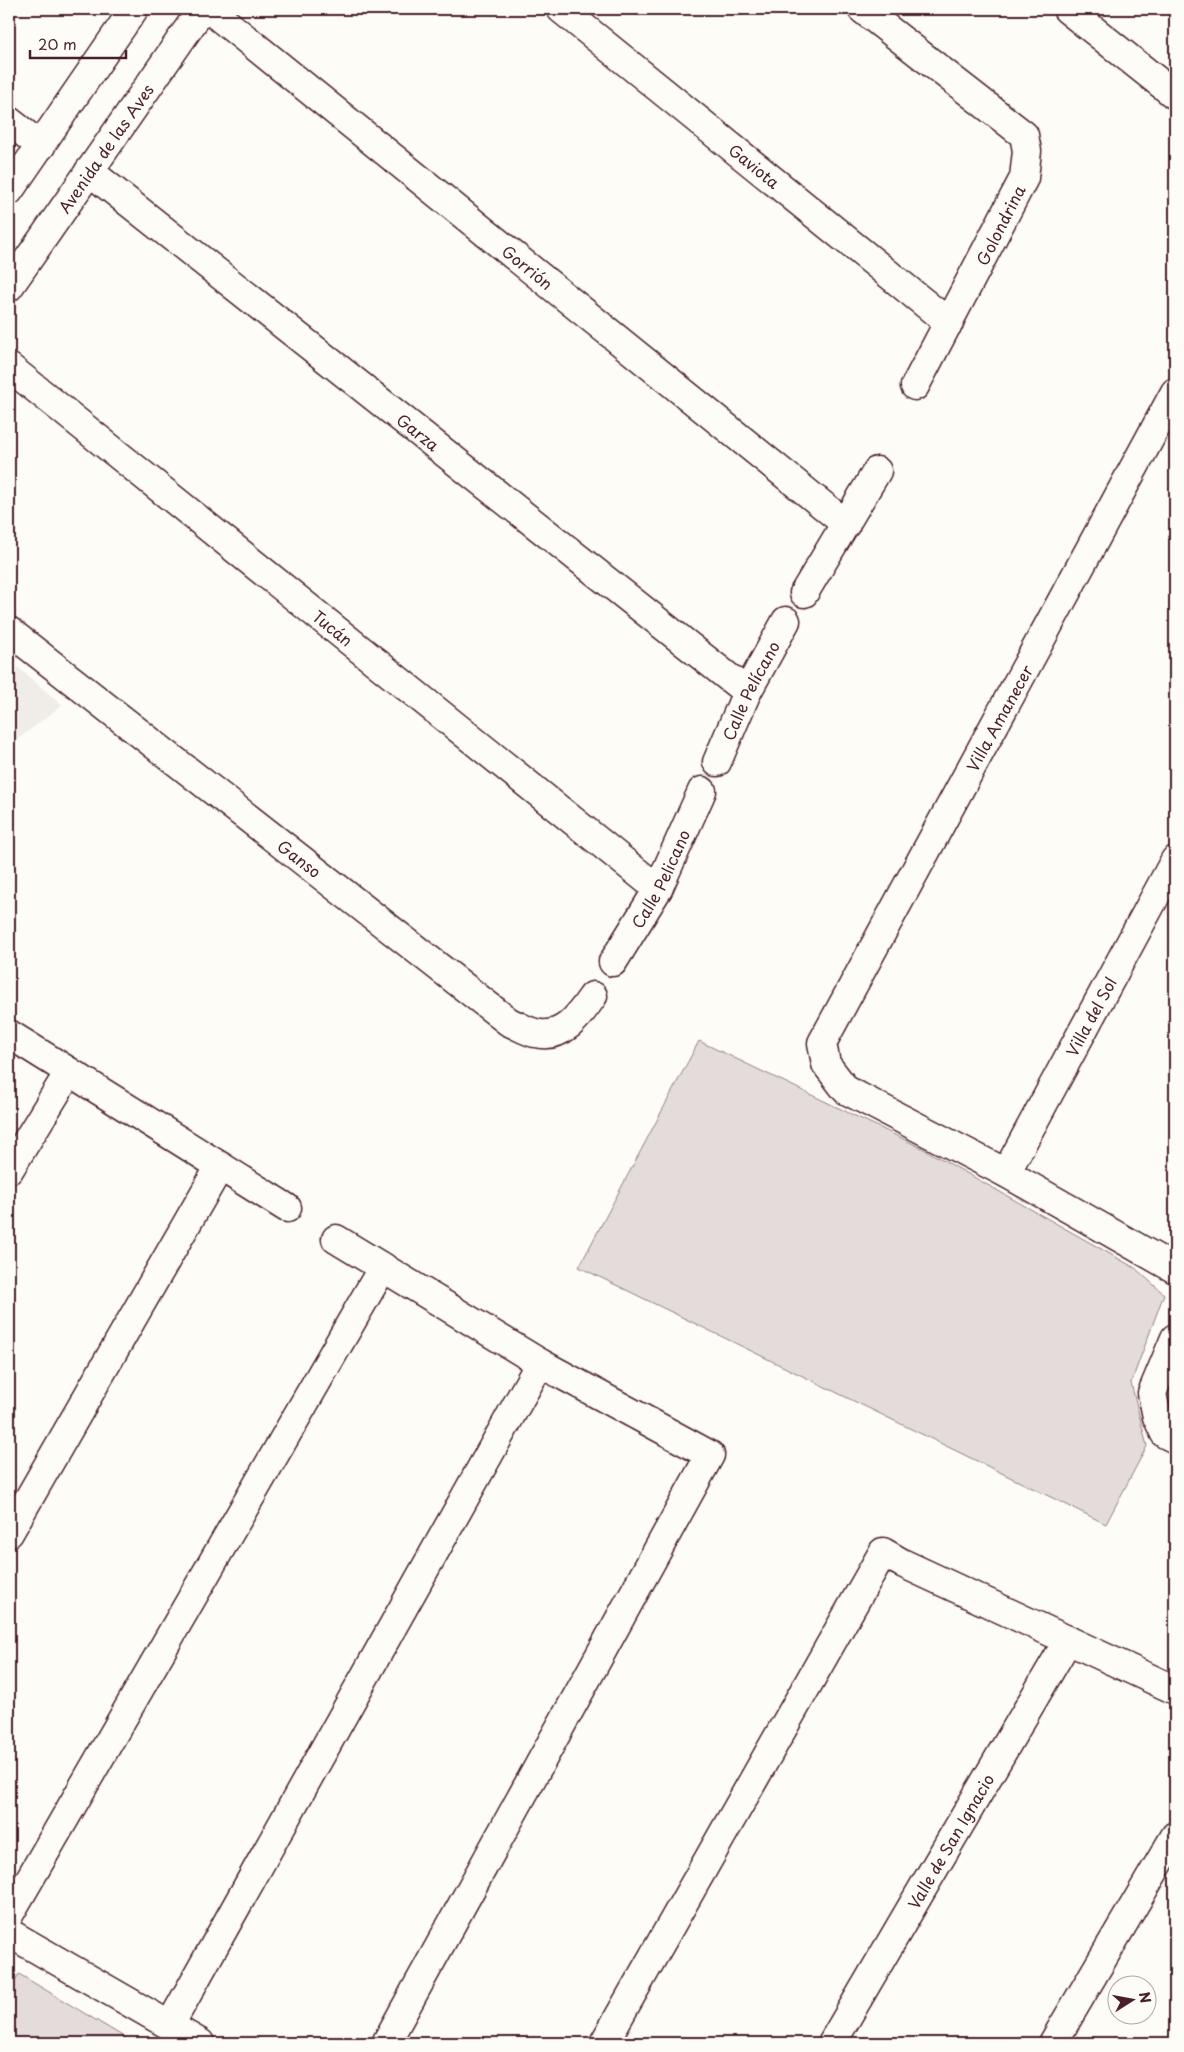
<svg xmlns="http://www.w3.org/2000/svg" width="1184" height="2052" viewBox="0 0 1184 2052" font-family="'Playpen Sans',sans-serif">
	<rect width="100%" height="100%" fill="#fdfcf7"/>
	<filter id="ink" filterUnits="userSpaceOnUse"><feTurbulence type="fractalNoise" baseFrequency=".02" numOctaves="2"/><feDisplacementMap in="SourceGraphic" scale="10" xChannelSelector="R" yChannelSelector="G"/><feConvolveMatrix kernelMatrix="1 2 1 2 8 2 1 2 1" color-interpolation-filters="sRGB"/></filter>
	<g filter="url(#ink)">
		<path fill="#f0ece8" d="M 9,660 L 62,705 L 9,746 Z"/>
		<g fill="#e3dcda" stroke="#967e82">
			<path d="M 699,1041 L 922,1148 L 1135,1268 L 1164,1294 L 1131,1383 L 1147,1446 L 1106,1524 L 579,1267 Z"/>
			<path d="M 19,1974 L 134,2043 L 9,2043 L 9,1990 Z"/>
		</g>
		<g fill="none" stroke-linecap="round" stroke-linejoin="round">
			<g stroke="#4a1f2b" stroke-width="31">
				<g id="minor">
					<path id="s1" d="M 209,9 L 846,524"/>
					<path id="s2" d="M 561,9 L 949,323"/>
					<path d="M 862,9 L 1024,135 L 1027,151 L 1024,178 L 915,386"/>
					<path d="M 1067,9 L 1175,95"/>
					<path d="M 9,121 L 41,146"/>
					<path id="s3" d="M 89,171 L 747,692"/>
					<path d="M 9,191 L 134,9"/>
					<path id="s4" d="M 9,287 L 202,9"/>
					<path id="s5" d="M 9,367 L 658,889"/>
					<path d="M 1175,392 L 822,1043 L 826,1064 L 846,1090 L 1006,1173 L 1175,1269"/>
					<path d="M 804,593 L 877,471"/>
					<path id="s6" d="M 9,631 L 509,1022 C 517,1025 526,1031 535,1033 C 563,1040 579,1016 593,996"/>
					<path id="s7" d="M 717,762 L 747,692 L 786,621"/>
					<path id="s8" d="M 613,962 L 658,889 L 702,791"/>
					<path d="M 9,1034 L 287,1208"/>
					<path d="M 9,1170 L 69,1072"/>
					<path id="s9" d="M 1006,1173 L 1175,860"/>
					<path d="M 336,1239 L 540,1363 L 710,1455 L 386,2043"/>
					<path d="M 1175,1338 L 1152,1393 L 1157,1417 L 1165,1434 L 1175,1439"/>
					<path d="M 9,1533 L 220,1166"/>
					<path d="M 9,1915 L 383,1267"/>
					<path d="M 9,1933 L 200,2043"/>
					<path d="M 170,2025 L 540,1363"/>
					<path d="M 604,2043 L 883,1552 L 902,1563 L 1175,1690"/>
					<path id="s10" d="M 832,2043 L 1068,1640"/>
					<path d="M 1053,2043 L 1175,1836"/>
				</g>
			</g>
			<use href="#minor" stroke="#fdfcf7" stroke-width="28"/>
		</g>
	</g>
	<g text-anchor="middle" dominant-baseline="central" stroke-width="4.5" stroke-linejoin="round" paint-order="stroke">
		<g font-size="16" fill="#4a1f2b" stroke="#fdfcf7">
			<text stroke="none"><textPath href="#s4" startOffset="169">Avenida de las Aves</textPath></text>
			<text stroke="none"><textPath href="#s2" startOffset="249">Gaviota</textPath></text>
			<text transform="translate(1000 225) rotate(-63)">Golondrina</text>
			<text stroke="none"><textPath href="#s1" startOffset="410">Gorrión</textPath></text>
			<text stroke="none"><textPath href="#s3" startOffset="420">Garza</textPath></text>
			<text stroke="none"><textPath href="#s5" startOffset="416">Tucán</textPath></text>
			<text stroke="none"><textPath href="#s7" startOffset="79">Calle Pelícano</textPath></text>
			<text transform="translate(999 718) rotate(-61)">Villa Amanecer</text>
			<text stroke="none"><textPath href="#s6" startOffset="369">Ganso</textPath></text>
			<text stroke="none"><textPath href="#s8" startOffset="96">Calle Pelicano</textPath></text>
			<text stroke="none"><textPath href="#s9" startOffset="178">Villa del Sol</textPath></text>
			<text stroke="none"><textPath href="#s10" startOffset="234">Valle de San Ignacio</textPath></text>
		</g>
	</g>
	<rect width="1184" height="2052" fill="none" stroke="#fdfcf7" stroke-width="30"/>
	<rect x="15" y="15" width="1154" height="2022" fill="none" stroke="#4a1f2b" stroke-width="2" filter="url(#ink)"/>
	<g transform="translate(1132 2000) rotate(79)"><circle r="24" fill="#fdfcf7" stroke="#b5a4a5"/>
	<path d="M0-4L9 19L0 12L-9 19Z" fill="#4a1f2b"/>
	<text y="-8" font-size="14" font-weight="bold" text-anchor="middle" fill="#4a1f2b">N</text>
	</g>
	<path d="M30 50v8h96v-8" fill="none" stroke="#4a1f2b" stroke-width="2.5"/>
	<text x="38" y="50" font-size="15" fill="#4a1f2b" stroke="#fdfcf7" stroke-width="4" paint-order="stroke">20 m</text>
</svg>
